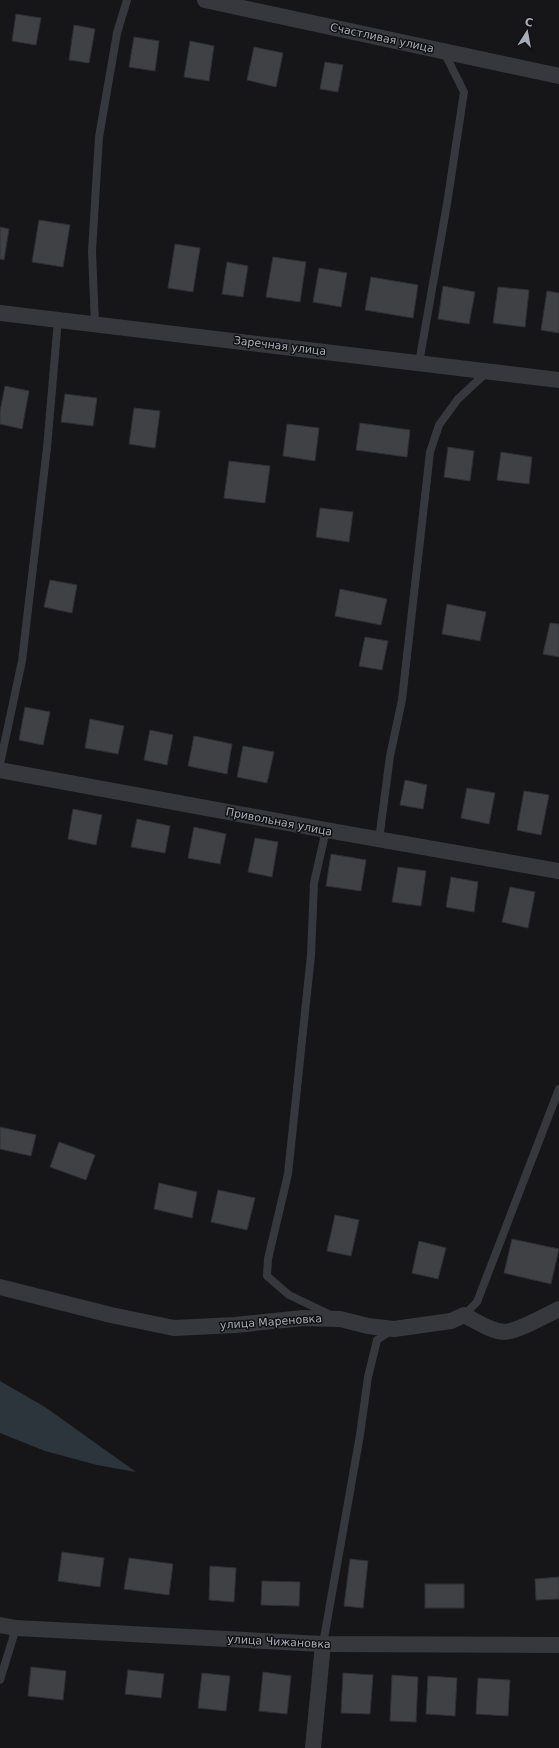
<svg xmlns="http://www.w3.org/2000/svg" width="559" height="1748" viewBox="0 0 559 1748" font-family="'DejaVu Sans',sans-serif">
	<rect width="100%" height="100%" fill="#161618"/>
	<path fill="#2c353c" d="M 0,1381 L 45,1407 L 136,1472 L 97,1465 L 45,1451 L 0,1433 Z"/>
	<g fill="#404145" stroke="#303034">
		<path d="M 16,14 L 41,18 L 36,45 L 12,41 Z"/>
		<path d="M 74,25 L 95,29 L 89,63 L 69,60 Z"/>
		<path d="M 134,37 L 159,41 L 155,71 L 129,67 Z"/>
		<path d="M 190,41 L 214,46 L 209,81 L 184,77 Z"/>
		<path d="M 254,47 L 283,53 L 276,87 L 247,80 Z"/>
		<path d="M 325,62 L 343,65 L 338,92 L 320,89 Z"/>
		<path d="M 39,220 L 70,225 L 63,267 L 32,262 Z"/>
		<path d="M 0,227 L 9,229 L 4,260 L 0,259 Z"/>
		<path d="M 175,244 L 200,248 L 193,292 L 168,288 Z"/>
		<path d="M 273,257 L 306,262 L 300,302 L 266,297 Z"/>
		<path d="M 227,262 L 248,266 L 243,297 L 222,294 Z"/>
		<path d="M 319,268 L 347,273 L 341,307 L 313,302 Z"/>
		<path d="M 371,277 L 418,285 L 413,318 L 365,310 Z"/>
		<path d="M 443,286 L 475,292 L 469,324 L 438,319 Z"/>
		<path d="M 498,287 L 529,290 L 525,327 L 493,323 Z"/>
		<path d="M 547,291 L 559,293 L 559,333 L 541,330 Z"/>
		<path d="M 5,386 L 29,391 L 22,429 L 0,424 L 0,411 Z"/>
		<path d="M 65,394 L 97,398 L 93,426 L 61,422 Z"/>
		<path d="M 134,408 L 160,411 L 155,448 L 129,444 Z"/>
		<path d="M 360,423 L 410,430 L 407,457 L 356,450 Z"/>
		<path d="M 287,424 L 319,428 L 315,461 L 283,456 Z"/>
		<path d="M 448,447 L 474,451 L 470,481 L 444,477 Z"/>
		<path d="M 501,452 L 532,457 L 529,484 L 497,480 Z"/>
		<path d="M 229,461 L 270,466 L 265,503 L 224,498 Z"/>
		<path d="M 320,508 L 353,512 L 349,542 L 316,537 Z"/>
		<path d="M 50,580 L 77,585 L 72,613 L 44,607 Z"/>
		<path d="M 340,589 L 387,599 L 381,625 L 335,616 Z"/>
		<path d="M 447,604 L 486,612 L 480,641 L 442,634 Z"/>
		<path d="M 550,623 L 559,624 L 559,657 L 543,654 Z"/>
		<path d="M 365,637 L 388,641 L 382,670 L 359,666 Z"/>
		<path d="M 25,707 L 50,712 L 43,745 L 19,740 Z"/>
		<path d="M 90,719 L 124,726 L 118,754 L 85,748 Z"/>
		<path d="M 150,730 L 173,735 L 167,765 L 144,760 Z"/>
		<path d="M 194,736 L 232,744 L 227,774 L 188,766 Z"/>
		<path d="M 243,746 L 274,752 L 267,783 L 237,777 Z"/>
		<path d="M 405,780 L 427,785 L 423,809 L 400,805 Z"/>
		<path d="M 467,788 L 495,793 L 489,824 L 461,818 Z"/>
		<path d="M 524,791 L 549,795 L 541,835 L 517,830 Z"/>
		<path d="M 73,809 L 102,815 L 96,845 L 68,839 Z"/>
		<path d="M 137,819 L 170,826 L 165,853 L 131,847 Z"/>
		<path d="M 194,827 L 226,834 L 220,864 L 188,858 Z"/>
		<path d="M 255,838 L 278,842 L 272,877 L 248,872 Z"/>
		<path d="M 331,854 L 366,860 L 361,891 L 326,886 Z"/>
		<path d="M 398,867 L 426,871 L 421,906 L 392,902 Z"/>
		<path d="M 451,877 L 478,882 L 474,912 L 446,907 Z"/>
		<path d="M 510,887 L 535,892 L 528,928 L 502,922 Z"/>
		<path d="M 0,1127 L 36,1135 L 31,1156 L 0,1149 Z"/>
		<path d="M 59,1142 L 95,1155 L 86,1180 L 50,1167 Z"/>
		<path d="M 159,1183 L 197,1192 L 192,1218 L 154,1209 Z"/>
		<path d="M 218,1190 L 255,1198 L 247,1230 L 211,1222 Z"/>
		<path d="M 335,1215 L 359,1220 L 351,1256 L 327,1251 Z"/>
		<path d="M 512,1239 L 559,1249 L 551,1284 L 504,1273 Z"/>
		<path d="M 419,1241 L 446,1248 L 438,1279 L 412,1273 Z"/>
		<path d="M 62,1552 L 104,1558 L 100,1587 L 58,1581 Z"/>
		<path d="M 129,1558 L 173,1564 L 169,1595 L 124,1589 Z"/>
		<path d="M 350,1559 L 368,1561 L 363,1608 L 344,1606 Z"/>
		<path d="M 210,1566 L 236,1568 L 234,1602 L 209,1600 Z"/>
		<path d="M 559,1577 L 559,1599 L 536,1600 L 535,1579 Z"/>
		<path d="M 262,1581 L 300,1582 L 299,1606 L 261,1605 Z"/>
		<rect x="425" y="1584" width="39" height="24"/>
		<path d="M 31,1667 L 66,1671 L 63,1700 L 28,1696 Z"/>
		<path d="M 128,1670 L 164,1674 L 161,1698 L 125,1694 Z"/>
		<path d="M 263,1672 L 291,1676 L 287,1714 L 259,1711 Z"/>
		<path d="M 202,1673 L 230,1676 L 226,1711 L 198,1708 Z"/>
		<path d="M 343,1673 L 373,1675 L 370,1714 L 341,1713 Z"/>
		<path d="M 392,1675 L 418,1677 L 416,1722 L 390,1721 Z"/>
		<path d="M 428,1676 L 457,1678 L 455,1716 L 426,1714 Z"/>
		<path d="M 478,1678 L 510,1680 L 508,1716 L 476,1714 Z"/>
	</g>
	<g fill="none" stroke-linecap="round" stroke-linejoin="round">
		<g stroke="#37383d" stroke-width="8">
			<path d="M 95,324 L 92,251 L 99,137 L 117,33 L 127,0"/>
			<path d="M 419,363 L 447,204 L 464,92 L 444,52"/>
			<path d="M 0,764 L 22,661 L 47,448 L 58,320"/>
			<path d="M 326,830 L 314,883 L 311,955 L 288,1174 L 268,1259 L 267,1276 L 289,1295 L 331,1315"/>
			<path d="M 379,840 L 390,756 L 402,700 L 430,452 L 439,425 L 458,399 L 487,372"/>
			<path d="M 464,1315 L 477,1302 L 559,1089"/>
			<path d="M 323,1644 L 360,1435 L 368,1377 L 377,1340 L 392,1330"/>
			<path d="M 0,1680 L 16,1628"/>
		</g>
		<g stroke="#37383d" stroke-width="16">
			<path d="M 205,0 L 559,76"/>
			<path d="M 0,313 L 559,380"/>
			<path d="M 0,770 L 326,830 L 559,871"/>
			<path d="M 0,1287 L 111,1315 L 174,1328 L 235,1325 L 303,1318 L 340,1319 L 368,1326 L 394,1329 L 451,1321 L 464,1315 C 476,1321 490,1331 504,1332 C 517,1332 546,1315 559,1309"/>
			<path d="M 0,1625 L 16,1628 L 323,1644 L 559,1645"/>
			<path d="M 313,1748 L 323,1644"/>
		</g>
	</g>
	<g text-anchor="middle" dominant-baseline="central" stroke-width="3" stroke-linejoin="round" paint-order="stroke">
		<g font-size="11" fill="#a8adb8" stroke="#111113">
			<text transform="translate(382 38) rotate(12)">Счастливая улица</text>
			<text transform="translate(280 346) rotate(7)">Заречная улица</text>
			<text transform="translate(279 822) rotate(11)">Привольная улица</text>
			<text transform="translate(271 1322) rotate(-4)">улица Мареновка</text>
			<text transform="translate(279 1642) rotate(3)">улица Чижановка</text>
		</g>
	</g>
	<g transform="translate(527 32) rotate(11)" stroke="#111113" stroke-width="3" paint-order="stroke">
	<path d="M0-3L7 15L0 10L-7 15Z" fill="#a8adb8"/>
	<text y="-6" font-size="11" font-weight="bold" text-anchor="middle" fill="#a8adb8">С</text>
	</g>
</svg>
